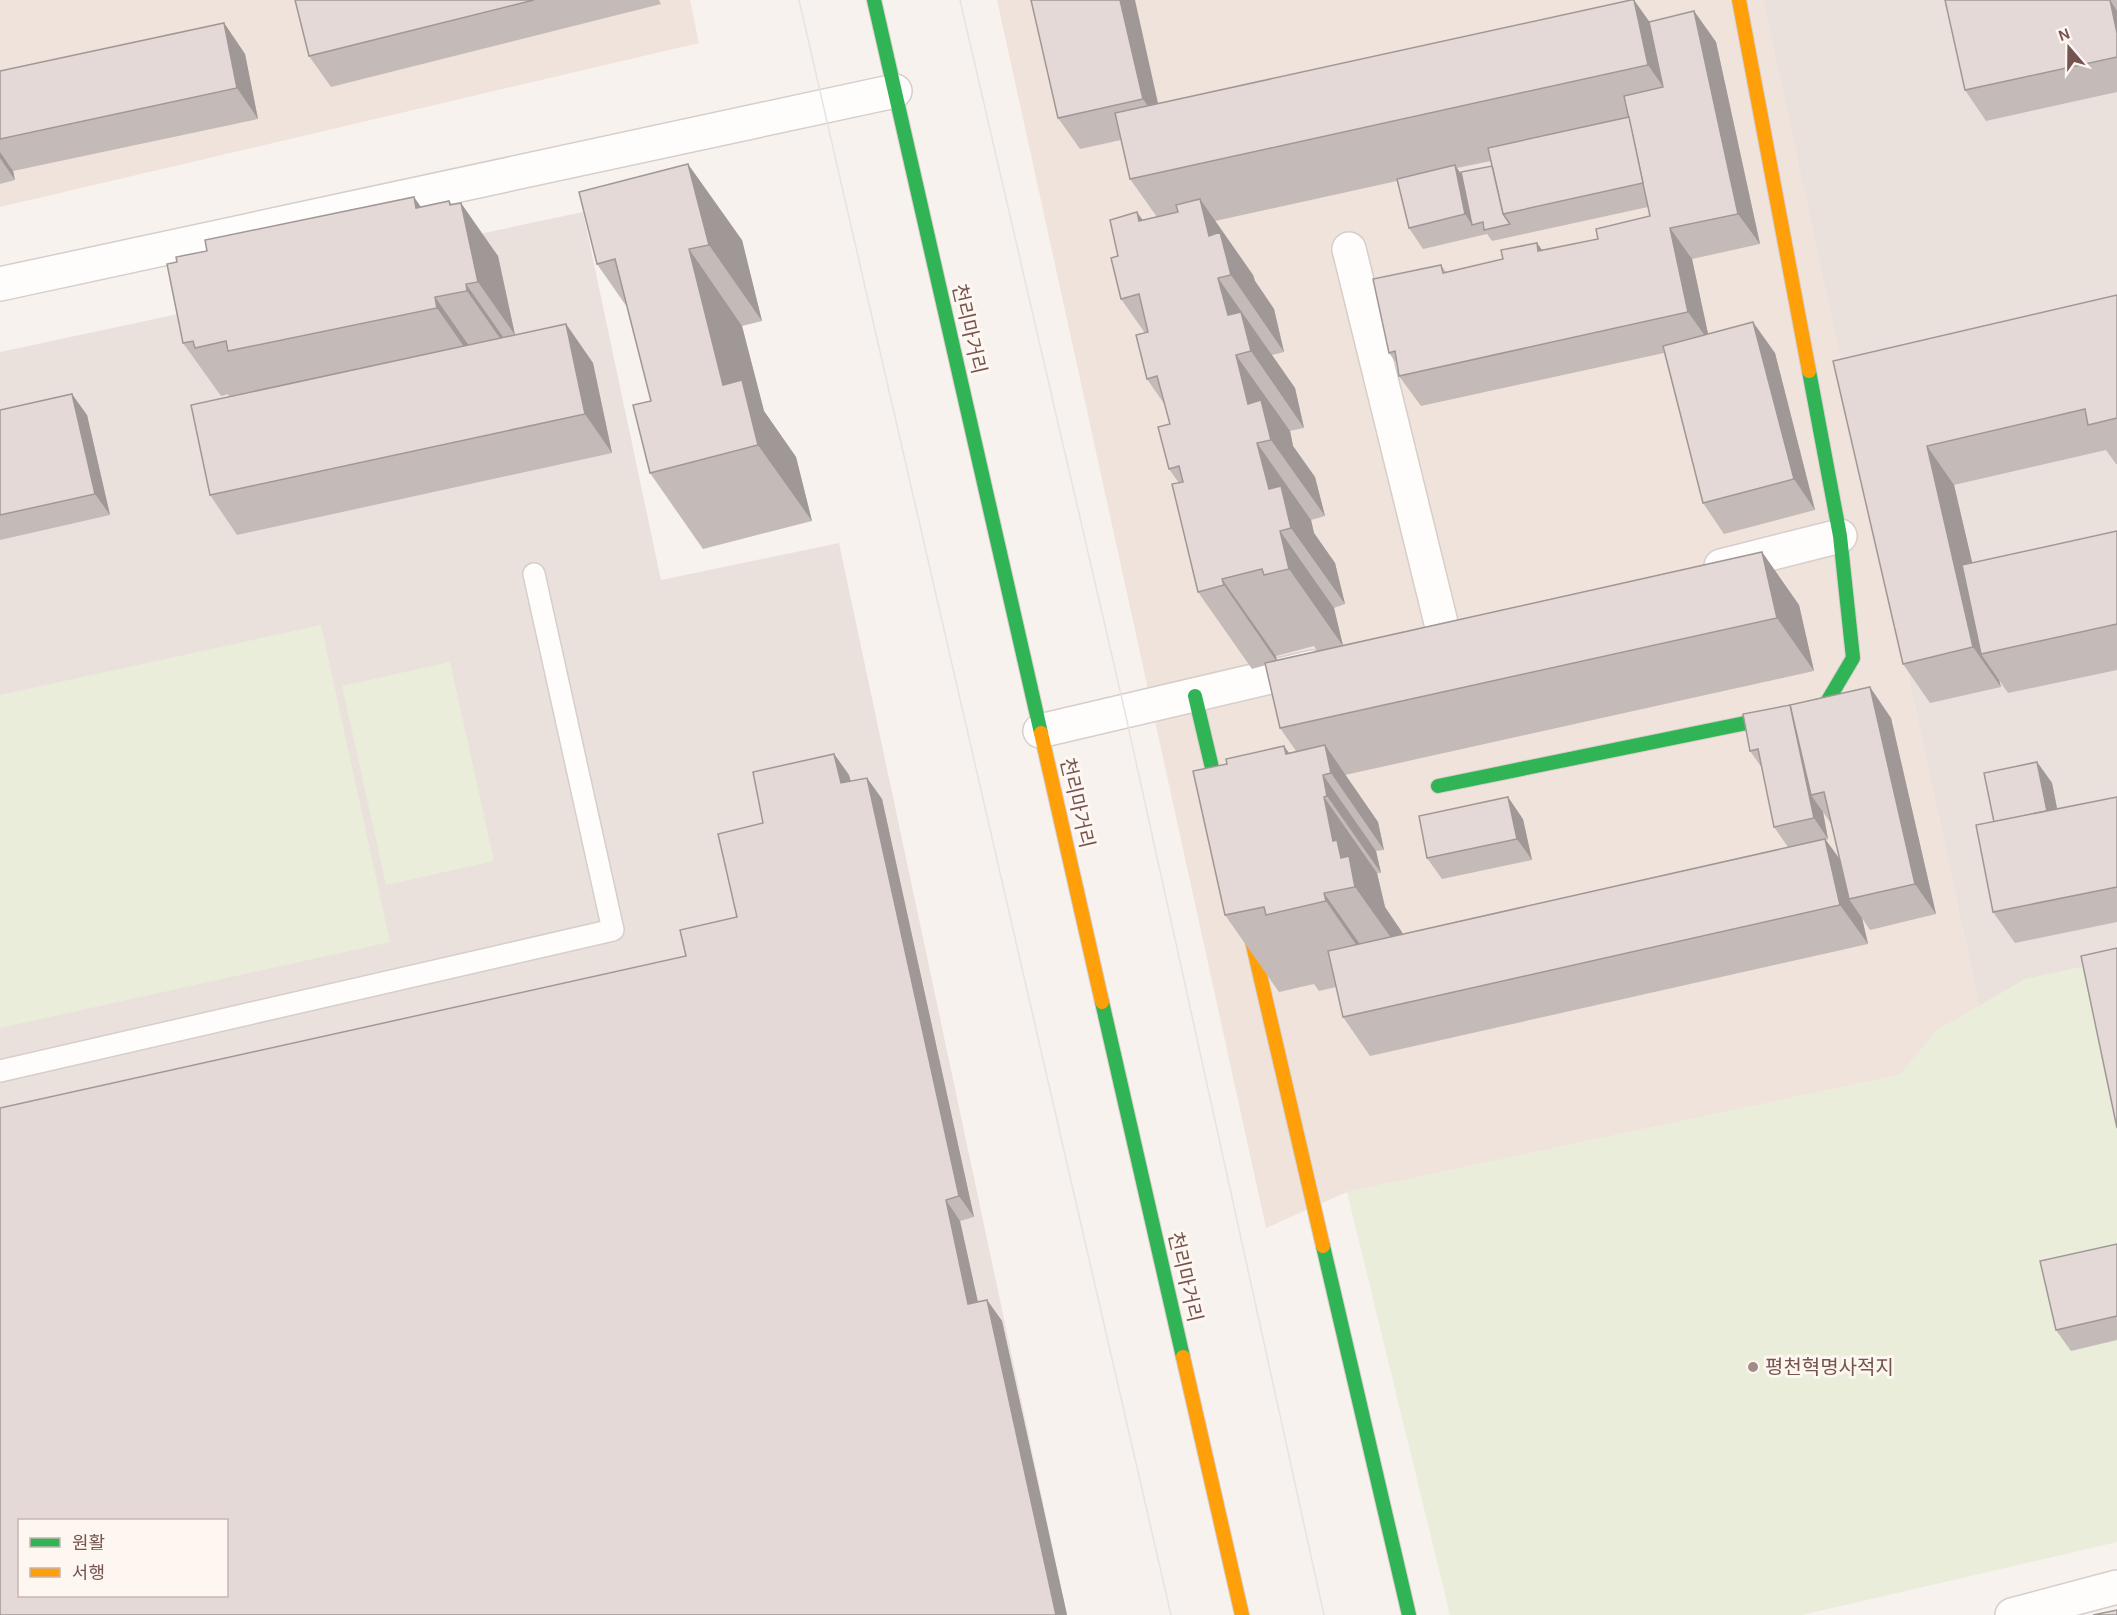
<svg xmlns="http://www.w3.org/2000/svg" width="2117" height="1615" viewBox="0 0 2117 1615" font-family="Karla,'Noto Sans KR',sans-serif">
	<rect width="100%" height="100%" fill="#f8f2ee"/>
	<g fill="#f0e3dc">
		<path d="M 0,0 L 690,0 L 699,43 L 0,207 Z"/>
		<path d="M 997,0 L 1763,0 L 1990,1056 L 1347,1192 L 1266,1228 Z"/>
	</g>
	<g fill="#eae1dd" fill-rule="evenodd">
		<path d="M 1763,0 L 2117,0 L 2117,982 L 1990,1056 Z"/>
		<path d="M 583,212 L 661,580 L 839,543 L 1067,1615 L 0,1615 L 0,352 L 192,311 L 205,292 ZM 20,1520 L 226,1520 L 226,1596 L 20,1596 Z"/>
	</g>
	<g fill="#e9edda">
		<path d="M 321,625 L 390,942 L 0,1028 L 0,695 Z"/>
		<path d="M 450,662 L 494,861 L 386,885 L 342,686 Z"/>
		<path d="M 2117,959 L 2117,1542 L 1802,1615 L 1450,1615 L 1347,1192 L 1899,1075 L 1937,1030 L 2025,979 Z"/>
	</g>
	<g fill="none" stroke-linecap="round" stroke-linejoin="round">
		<g stroke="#d6ceca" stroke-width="24">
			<path id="lane" d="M 0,1071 L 613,930 L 534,574"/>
		</g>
		<g stroke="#d6ceca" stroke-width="36">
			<g id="street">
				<path d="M 1349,249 L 1444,635"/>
				<path d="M 0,284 L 895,91"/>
				<path d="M 1721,566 L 1840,536"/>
				<path d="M 1040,731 L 1313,667"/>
				<path d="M 2012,1615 L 2117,1587"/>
			</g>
		</g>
		<g stroke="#d7ceca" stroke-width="16">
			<g id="fast">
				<path d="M 874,0 L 1041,733"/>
				<path d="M 1195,696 L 1222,810"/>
				<path d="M 1438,786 L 1824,707 L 1853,658 L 1840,536 L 1809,371"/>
				<path d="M 1102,1002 L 1183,1357"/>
				<path d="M 1323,1246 L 1409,1615"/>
			</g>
		</g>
		<g stroke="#d7ceca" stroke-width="16">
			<g id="slow">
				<path d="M 1739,0 L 1809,371"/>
				<path d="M 1041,733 L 1102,1002"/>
				<path d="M 1246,915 L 1323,1246"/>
				<path d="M 1183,1357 L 1242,1615"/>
			</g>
		</g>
		<use href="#lane" stroke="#fefdfc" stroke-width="21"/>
		<use href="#street" stroke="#fefdfc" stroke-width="33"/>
		<use href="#fast" stroke="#30b455" stroke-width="14"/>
		<use href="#slow" stroke="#ff9f0a" stroke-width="14"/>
		<g stroke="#e4e3e6" stroke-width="1.5">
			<path d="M 799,0 L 1171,1615"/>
			<path d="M 960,0 L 1125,712 L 1324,1615"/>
		</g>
	</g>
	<g fill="#c4bbb8" fill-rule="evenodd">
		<path d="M 295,0 L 659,0 L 661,4 L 331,87 L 309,56 Z"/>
		<path d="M 1031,0 L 1158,103 L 1649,22 L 1694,11 L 1716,42 L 1760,244 L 1692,259 L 1708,334 L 1775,353 L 1815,510 L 1724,534 L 1703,503 L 1664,353 L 1421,406 L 1399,376 L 1397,364 L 1389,353 L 1441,265 L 1446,272 L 1503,259 L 1537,243 L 1542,250 L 1598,239 L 1650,216 L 1648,207 L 1492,241 L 1487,234 L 1423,249 L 1409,228 L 1397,181 L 1215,221 L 1253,275 L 1255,281 L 1274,309 L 1284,352 L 1272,355 L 1295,388 L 1304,428 L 1290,431 L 1293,446 L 1315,477 L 1325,516 L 1311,520 L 1314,533 L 1335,563 L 1345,604 L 1334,608 L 1343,645 L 1762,552 L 1799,605 L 1814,671 L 1345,775 L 1378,822 L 1384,850 L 1376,851 L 1381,873 L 1377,873 L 1385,907 L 1402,934 L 1788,847 L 1774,827 L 1762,768 L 1750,751 L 1891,718 L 1936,914 L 1870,930 L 1862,918 L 1868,944 L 1370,1056 L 1343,1017 L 1336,987 L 1319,991 L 1314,984 L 1279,992 L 1225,915 L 1227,764 L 1284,746 L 1289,753 L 1296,751 L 1280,728 L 1266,665 L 1252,669 L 1198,592 L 1179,483 L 1169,469 L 1170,424 L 1165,405 L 1147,379 L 1145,333 L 1121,299 L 1118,256 L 1143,221 L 1157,217 L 1130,179 L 1121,140 L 1080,149 L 1058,118 ZM 1491,161 L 1492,166 L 1462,176 L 1457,168 ZM 1314,646 L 1317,651 L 1277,660 L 1276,656 ZM 1823,812 L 1832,825 L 1840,859 L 1826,840 L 1828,839 Z"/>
		<path d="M 1945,0 L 2117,0 L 2117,92 L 1986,121 L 1965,90 Z"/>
		<path d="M 224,23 L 245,54 L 258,119 L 13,171 L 15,180 L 0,184 L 0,71 Z"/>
		<path d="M 579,192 L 742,240 L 762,321 L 742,326 L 764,411 L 796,457 L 812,521 L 703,549 L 650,473 L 651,401 L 627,307 L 597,264 Z"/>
		<path d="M 449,201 L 498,256 L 515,335 L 566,324 L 593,363 L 612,453 L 237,535 L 210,495 L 229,397 L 228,394 L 221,396 L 183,343 L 421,207 Z"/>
		<path d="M 2117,295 L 2117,464 L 2116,464 L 2106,450 L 1954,485 L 1972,563 L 2117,531 L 2117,670 L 2008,693 L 1999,680 L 2001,687 L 1930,703 L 1903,664 L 1833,361 Z"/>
		<path d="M 0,410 L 87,415 L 110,515 L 0,540 Z"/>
		<path d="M 834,754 L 849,775 L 851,781 L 867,778 L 882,799 L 974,1217 L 960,1221 L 978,1302 L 987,1300 L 1002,1321 L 1067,1615 L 686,956 L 737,917 L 763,823 Z"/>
		<path d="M 2037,762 L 2052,783 L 2057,809 L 2117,797 L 2117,922 L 2015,943 L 1993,912 L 1994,822 Z"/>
		<path d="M 1523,819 L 1532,860 L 1442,879 L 1427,858 Z"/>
		<path d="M 2117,1244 L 2117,1340 L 2071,1351 L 2056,1330 Z"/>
	</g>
	<g fill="#a09896">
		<path d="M 1120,0 L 1135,0 L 1164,130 L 1143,99 Z"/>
		<path d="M 1634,0 L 1671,52 L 1685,118 L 1648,65 Z"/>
		<path d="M 2110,0 L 2117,11 L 2117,33 Z"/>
		<path d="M 1694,11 L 1716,42 L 1760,244 L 1738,214 Z"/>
		<path d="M 224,23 L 245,54 L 258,119 L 237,88 Z"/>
		<path d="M 0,152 L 13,171 L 15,180 L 0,158 Z"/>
		<path d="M 688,164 L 742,240 L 762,321 L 709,245 Z"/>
		<path d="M 1455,165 L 1469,186 L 1472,225 L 1465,214 Z"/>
		<path d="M 414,197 L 451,250 L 416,208 Z"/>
		<path d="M 1200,199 L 1253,275 L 1255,281 L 1274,309 L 1284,352 L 1231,275 L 1209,236 Z"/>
		<path d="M 449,201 L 466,225 L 461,203 L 498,256 L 515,335 L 478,282 Z"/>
		<path d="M 1137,212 L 1191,289 L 1139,221 Z"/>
		<path d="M 1670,228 L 1692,259 L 1710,343 L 1688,312 Z"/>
		<path d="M 1537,243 L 1558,273 L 1538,251 Z"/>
		<path d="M 689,249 L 742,326 L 764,411 L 796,457 L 812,521 L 758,445 L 723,385 Z"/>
		<path d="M 1218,278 L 1295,388 L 1304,428 L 1251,351 L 1228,315 Z"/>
		<path d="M 466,284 L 503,337 L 504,344 L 467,291 Z"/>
		<path d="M 435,297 L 472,350 L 474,361 L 437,308 Z"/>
		<path d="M 1753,322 L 1775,353 L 1815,510 L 1794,479 Z"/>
		<path d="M 566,324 L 593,363 L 612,453 L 585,414 Z"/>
		<path d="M 1236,355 L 1290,431 L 1293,446 L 1315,477 L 1325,516 L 1271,440 L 1248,404 Z"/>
		<path d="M 72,394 L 87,415 L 110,515 L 95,494 Z"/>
		<path d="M 1257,443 L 1311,520 L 1314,533 L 1335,563 L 1345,604 L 1291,528 L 1269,489 Z"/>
		<path d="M 1927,446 L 1954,485 L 1993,651 L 1981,654 L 1999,680 L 2001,687 L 1973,647 Z"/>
		<path d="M 1280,531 L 1334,608 L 1343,646 L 1289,569 Z"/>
		<path d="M 1762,552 L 1799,605 L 1814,671 L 1777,618 Z"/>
		<path d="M 1222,579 L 1276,656 L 1277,662 L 1224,585 Z"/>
		<path d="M 1870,687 L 1891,718 L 1936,914 L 1915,884 Z"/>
		<path d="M 1790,705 L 1811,795 L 1823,812 L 1828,839 L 1814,818 Z"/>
		<path d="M 1325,745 L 1378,822 L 1384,850 L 1331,773 Z"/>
		<path d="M 1284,746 L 1325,805 L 1324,797 L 1377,873 L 1385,907 L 1402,932 L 1409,963 L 1355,887 L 1341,858 L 1286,754 Z"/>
		<path d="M 834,754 L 849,775 L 856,804 L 841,783 Z"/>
		<path d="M 2037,762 L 2052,783 L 2064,843 L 2049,822 Z"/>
		<path d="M 1323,775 L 1376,851 L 1381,873 L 1327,796 Z"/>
		<path d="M 867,778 L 882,799 L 974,1217 L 959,1196 Z"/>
		<path d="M 1508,797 L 1523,819 L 1532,860 L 1517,839 Z"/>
		<path d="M 1825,839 L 1853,878 L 1849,899 L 1862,918 L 1868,944 L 1840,905 Z"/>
		<path d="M 1324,893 L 1378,970 L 1379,978 L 1326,901 Z"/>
		<path d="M 946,1200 L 960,1221 L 983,1325 L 968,1304 Z"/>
		<path d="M 987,1300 L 1002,1321 L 1067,1615 L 1056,1615 Z"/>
	</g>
	<g fill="#e4d9d6" stroke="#a09896" stroke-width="1.5" fill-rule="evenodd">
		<path d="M 295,0 L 534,0 L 309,56 Z"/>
		<path d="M 1031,0 L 1120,0 L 1143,99 L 1058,118 Z"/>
		<path d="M 1631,0 L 1634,0 L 1648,65 L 1130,179 L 1115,113 Z"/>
		<path d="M 1945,0 L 2111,0 L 2110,0 L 2117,33 L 2117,57 L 1965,90 Z"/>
		<path d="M 1694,11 L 1738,214 L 1670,228 L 1688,312 L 1399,376 L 1395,351 L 1389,353 L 1373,279 L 1441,265 L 1443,273 L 1503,259 L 1501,250 L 1537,243 L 1538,251 L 1598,239 L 1596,229 L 1650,216 L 1624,96 L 1663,87 L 1649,22 Z"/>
		<path d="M 224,23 L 237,88 L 0,139 L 0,71 Z"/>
		<path d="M 1629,117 L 1643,183 L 1503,214 L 1488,148 Z"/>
		<path d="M 688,164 L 709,245 L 689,249 L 723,385 L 742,380 L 758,445 L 650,473 L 633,405 L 651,401 L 615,259 L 597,264 L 579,192 Z"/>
		<path d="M 1455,165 L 1465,214 L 1409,228 L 1397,179 Z"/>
		<path d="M 1492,166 L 1503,214 L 1510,224 L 1484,230 L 1483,222 L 1472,225 L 1461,172 Z"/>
		<path d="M 414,197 L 416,208 L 449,201 L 450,205 L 461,203 L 478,282 L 466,284 L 467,291 L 435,297 L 437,308 L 228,351 L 226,341 L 195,348 L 193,341 L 183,343 L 167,264 L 177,262 L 176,257 L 207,251 L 205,240 Z"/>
		<path d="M 1200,199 L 1209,236 L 1220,232 L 1231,275 L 1218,278 L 1228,315 L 1241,312 L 1251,351 L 1236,355 L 1248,404 L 1261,400 L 1271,440 L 1257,443 L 1269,489 L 1281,486 L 1291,528 L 1280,531 L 1289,569 L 1264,575 L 1262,569 L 1222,579 L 1224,585 L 1198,592 L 1172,484 L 1183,482 L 1179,466 L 1169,469 L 1158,427 L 1170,424 L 1157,376 L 1147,379 L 1136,335 L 1148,332 L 1139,294 L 1121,299 L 1111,258 L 1118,256 L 1110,220 L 1137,212 L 1139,221 L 1178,212 L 1176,205 Z"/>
		<path d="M 2117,295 L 2117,418 L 2088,425 L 2085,409 L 1927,446 L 1973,647 L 1903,664 L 1833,361 Z"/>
		<path d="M 1753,322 L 1794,479 L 1703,503 L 1663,346 Z"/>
		<path d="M 566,324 L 585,414 L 210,495 L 191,405 Z"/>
		<path d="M 72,394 L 95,494 L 0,515 L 0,410 Z"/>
		<path d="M 2117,531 L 2117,624 L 1981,654 L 1962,565 Z"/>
		<path d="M 1762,552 L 1777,618 L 1280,728 L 1265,663 Z"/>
		<path d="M 1870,687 L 1915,884 L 1849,899 L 1824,792 L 1811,795 L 1790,705 Z"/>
		<path d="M 1790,705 L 1814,818 L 1774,827 L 1758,749 L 1750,751 L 1743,714 Z"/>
		<path d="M 1325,745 L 1331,773 L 1323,775 L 1327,796 L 1324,797 L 1333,841 L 1337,840 L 1341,858 L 1349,856 L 1355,887 L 1324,893 L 1326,901 L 1266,915 L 1264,907 L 1225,915 L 1193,771 L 1227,764 L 1226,759 L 1284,746 L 1286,754 Z"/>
		<path d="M 834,754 L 841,783 L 867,778 L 959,1196 L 946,1200 L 968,1304 L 987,1300 L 1056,1615 L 0,1615 L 0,1108 L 686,956 L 680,930 L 737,917 L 718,834 L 763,823 L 753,772 ZM 20,1521 L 226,1521 L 226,1596 L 20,1596 Z"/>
		<path d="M 2037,762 L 2047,811 L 1994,822 L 1984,773 Z"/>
		<path d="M 1508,797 L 1517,839 L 1427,858 L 1419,816 Z"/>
		<path d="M 2117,797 L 2117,887 L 1993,912 L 1976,825 Z"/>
		<path d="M 1825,839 L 1840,905 L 1343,1017 L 1328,951 Z"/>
		<path d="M 2117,948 L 2117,1128 L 2081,956 Z"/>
		<path d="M 2117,1244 L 2117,1316 L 2056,1330 L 2040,1261 Z"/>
		<path d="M 2117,1610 L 2117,1615 L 2093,1615 Z"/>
	</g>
	<circle fill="#a38b87" stroke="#fef6f1" stroke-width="2" cx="1753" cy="1367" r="6"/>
	<g text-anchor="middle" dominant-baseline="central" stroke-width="6" stroke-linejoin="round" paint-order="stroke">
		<g font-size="20" fill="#75544f" stroke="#fef6f1">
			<text transform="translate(969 329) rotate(77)">천리마거리</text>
			<text transform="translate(1077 803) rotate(77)">천리마거리</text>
			<text transform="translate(1185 1277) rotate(77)">천리마거리</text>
		</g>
		<g font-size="20" fill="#75544f" stroke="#fef6f1" text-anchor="start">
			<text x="1765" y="1367">평천혁명사적지</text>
		</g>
	</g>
	<rect x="18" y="1519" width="210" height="78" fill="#fef6f1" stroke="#c7b5b0" stroke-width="1.5"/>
	<rect x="30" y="1538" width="30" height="9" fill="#30b455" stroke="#c7b5b0" stroke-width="1.5"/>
	<text x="72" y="1549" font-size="18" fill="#75544f">원활</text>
	<rect x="30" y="1568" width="30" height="9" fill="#ff9f0a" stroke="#c7b5b0" stroke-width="1.5"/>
	<text x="72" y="1579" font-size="18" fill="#75544f">서행</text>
	<g transform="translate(2069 48) rotate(340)" stroke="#fef6f1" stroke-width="4.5" paint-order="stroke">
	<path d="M0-4.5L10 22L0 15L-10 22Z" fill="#75544f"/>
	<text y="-9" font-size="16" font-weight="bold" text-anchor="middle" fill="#75544f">N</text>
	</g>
</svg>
